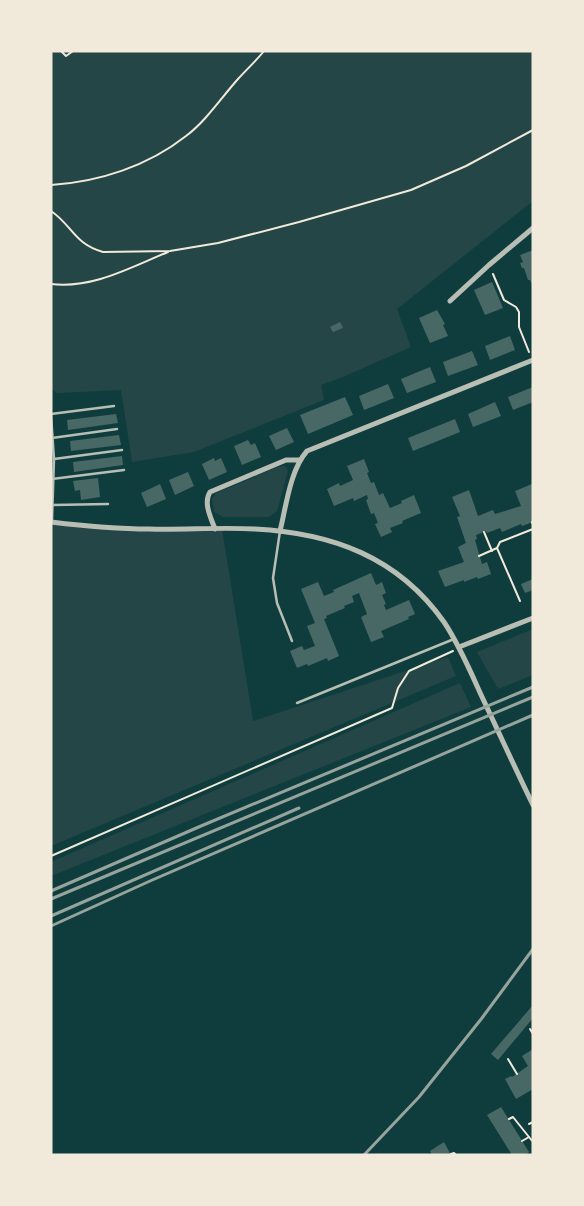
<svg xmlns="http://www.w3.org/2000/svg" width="584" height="1206" viewBox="0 0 584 1206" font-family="Literata,serif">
	<rect width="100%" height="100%" fill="#0f3d3e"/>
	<g fill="#244646">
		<path d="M 51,51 L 533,51 L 533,201 L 397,309 L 411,347 L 343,377 L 321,385 L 324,400 L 194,452 L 132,462 L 121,390 L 57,393 L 51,389 Z"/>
		<path d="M 285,466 L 288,471 L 277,511 L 269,517 L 223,517 L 214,512 L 212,499 L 216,493 L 278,467 Z"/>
		<path d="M 51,522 L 111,528 L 222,529 L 253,721 L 448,657 L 456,676 L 51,846 Z"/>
		<path d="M 533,629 L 533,675 L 498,689 L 477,652 Z"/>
		<path d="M 460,683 L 471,707 L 51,876 L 51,862 Z"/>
	</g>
	<g fill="#486865">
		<path d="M 533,250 L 533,287 L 530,280 L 528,280 L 524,268 L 522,268 L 520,263 L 523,262 L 520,255 Z"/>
		<path d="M 492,282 L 503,308 L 485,315 L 474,290 Z"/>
		<path d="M 437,310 L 445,324 L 443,325 L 448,336 L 430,343 L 419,318 Z"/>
		<path d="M 340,322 L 343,328 L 333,332 L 330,327 Z"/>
		<path d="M 510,336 L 515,350 L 490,360 L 485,346 Z"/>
		<path d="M 472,351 L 478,365 L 448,376 L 443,362 Z"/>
		<path d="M 430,367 L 436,382 L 407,393 L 401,379 Z"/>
		<path d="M 388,384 L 394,398 L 364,410 L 359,396 Z"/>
		<path d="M 533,387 L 533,402 L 513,410 L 508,397 Z"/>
		<path d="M 345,397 L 353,415 L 308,434 L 300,415 Z"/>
		<path d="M 495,402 L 501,416 L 473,427 L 468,414 Z"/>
		<path d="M 116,414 L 118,423 L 68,430 L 67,420 Z"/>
		<path d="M 455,419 L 460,432 L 413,451 L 408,438 Z"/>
		<path d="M 287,428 L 294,442 L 276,450 L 269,436 Z"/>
		<path d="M 119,435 L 121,445 L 71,451 L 70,441 Z"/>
		<path d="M 248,440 L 251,445 L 255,443 L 261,457 L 242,465 L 234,446 Z"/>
		<path d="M 122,456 L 123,465 L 74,472 L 73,462 Z"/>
		<path d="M 214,458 L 215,461 L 221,458 L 227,472 L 209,480 L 202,464 Z"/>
		<path d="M 364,459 L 369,472 L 367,473 L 371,483 L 374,482 L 379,495 L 383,493 L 390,508 L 402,503 L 401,501 L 414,495 L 421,513 L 402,521 L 403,523 L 390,528 L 392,532 L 381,537 L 375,524 L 378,523 L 374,513 L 371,514 L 366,500 L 368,499 L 367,495 L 354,501 L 353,498 L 334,506 L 327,489 L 339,483 L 340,486 L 353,480 L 347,466 Z"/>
		<path d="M 188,472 L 194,486 L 175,495 L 169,480 Z"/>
		<path d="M 98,478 L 100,497 L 81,500 L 80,490 L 75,491 L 73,481 Z"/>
		<path d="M 160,484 L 166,499 L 147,507 L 141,493 Z"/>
		<path d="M 532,484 L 533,522 L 522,526 L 521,524 L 502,532 L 500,528 L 487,533 L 486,531 L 476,535 L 477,539 L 475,540 L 482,564 L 487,562 L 491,574 L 478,579 L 477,577 L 464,582 L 464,580 L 445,587 L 438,571 L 464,562 L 458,547 L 466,543 L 457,517 L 460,516 L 452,497 L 469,490 L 478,516 L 493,510 L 495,514 L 521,506 L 515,491 Z"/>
		<path d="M 371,573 L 376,585 L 382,582 L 386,593 L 382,595 L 386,604 L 384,605 L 386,610 L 409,600 L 415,614 L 408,617 L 409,619 L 381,631 L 384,637 L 371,642 L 361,617 L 367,614 L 359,593 L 352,596 L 354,602 L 344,606 L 345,608 L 326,616 L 327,618 L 324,619 L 339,656 L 328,661 L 327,658 L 308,666 L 307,664 L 297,668 L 290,651 L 302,646 L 304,650 L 315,646 L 307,626 L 315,623 L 301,589 L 318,582 L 324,596 L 334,592 L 333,590 Z"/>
		<path d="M 533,579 L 533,590 L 525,593 L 521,584 Z"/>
		<path d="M 533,1005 L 533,1018 L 498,1060 L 491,1054 Z"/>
		<path d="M 533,1049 L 533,1089 L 516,1099 L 505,1079 L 511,1076 L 512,1077 L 528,1066 L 522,1056 Z"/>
		<path d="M 501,1107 L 529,1152 L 526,1155 L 512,1155 L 487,1115 Z"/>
		<path d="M 444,1142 L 451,1155 L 432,1155 L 430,1151 Z"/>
	</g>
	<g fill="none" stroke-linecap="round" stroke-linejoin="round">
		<g stroke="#f1e9da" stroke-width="2">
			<path d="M 61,51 L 66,56 L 73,51"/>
			<path d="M 51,185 C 99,182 148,166 186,136 C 206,121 221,98 238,79 C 246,70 256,61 264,51"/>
			<path d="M 51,211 C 72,225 74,244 103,252 L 170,251 L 218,243 L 299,222 L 411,190 L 466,166 L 533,130"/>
			<path d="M 493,274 L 504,300 L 516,307 L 519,312 L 519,327 L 529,352"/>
			<path d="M 51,284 C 93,289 131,267 168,252"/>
			<path d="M 532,522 L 533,525"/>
			<path d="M 484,532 L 492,551"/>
			<path d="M 497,548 L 500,542 L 533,529"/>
			<path d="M 479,556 L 497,548 L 520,601"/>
			<path d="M 51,856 L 392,708 L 398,688 L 409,671 L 453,651"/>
			<path d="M 530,1029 L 533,1034"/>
			<path d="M 508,1059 L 517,1074"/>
			<path d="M 509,1119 L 513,1117 L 533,1142"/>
			<path d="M 529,1124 L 533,1122"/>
			<path d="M 522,1141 L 529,1137"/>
			<path d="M 451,1154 L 454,1153 L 456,1155"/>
		</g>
		<g stroke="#b8beb3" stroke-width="2.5">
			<path d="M 51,414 L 114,406"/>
			<path d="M 51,415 L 54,459 L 52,521"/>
			<path d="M 52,438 L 117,429"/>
			<path d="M 54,459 L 122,450"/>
			<path d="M 52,479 L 124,470"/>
			<path d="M 53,505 L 108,504"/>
			<path d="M 280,531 L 273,578 L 277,603 L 292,641"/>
			<path d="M 297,703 L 454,639"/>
		</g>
		<g stroke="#b8beb3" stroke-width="5">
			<path d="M 450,301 L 489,265 L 533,228"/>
			<path d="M 51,522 C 84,526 116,529 149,529 C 184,530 220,527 255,529 C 332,533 398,557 444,622 C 460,646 471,673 483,699 C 500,735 516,770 533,805"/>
			<path d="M 215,529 C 211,518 203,503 210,492 L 286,460 L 300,460"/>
			<path d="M 280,531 C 286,507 290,470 307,451 L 533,360"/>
			<path d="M 459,647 L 533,618"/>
		</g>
		<g stroke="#97a49c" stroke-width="3">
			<path d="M 51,891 L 201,826 L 533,687"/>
			<path d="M 51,899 L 533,697"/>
			<path d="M 51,916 L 299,808"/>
			<path d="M 51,926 L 150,881 L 533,715"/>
			<path d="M 364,1155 L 419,1097 L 482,1018 L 533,949"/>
		</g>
	</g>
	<rect width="584" height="1206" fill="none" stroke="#f1e9da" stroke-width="105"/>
</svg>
